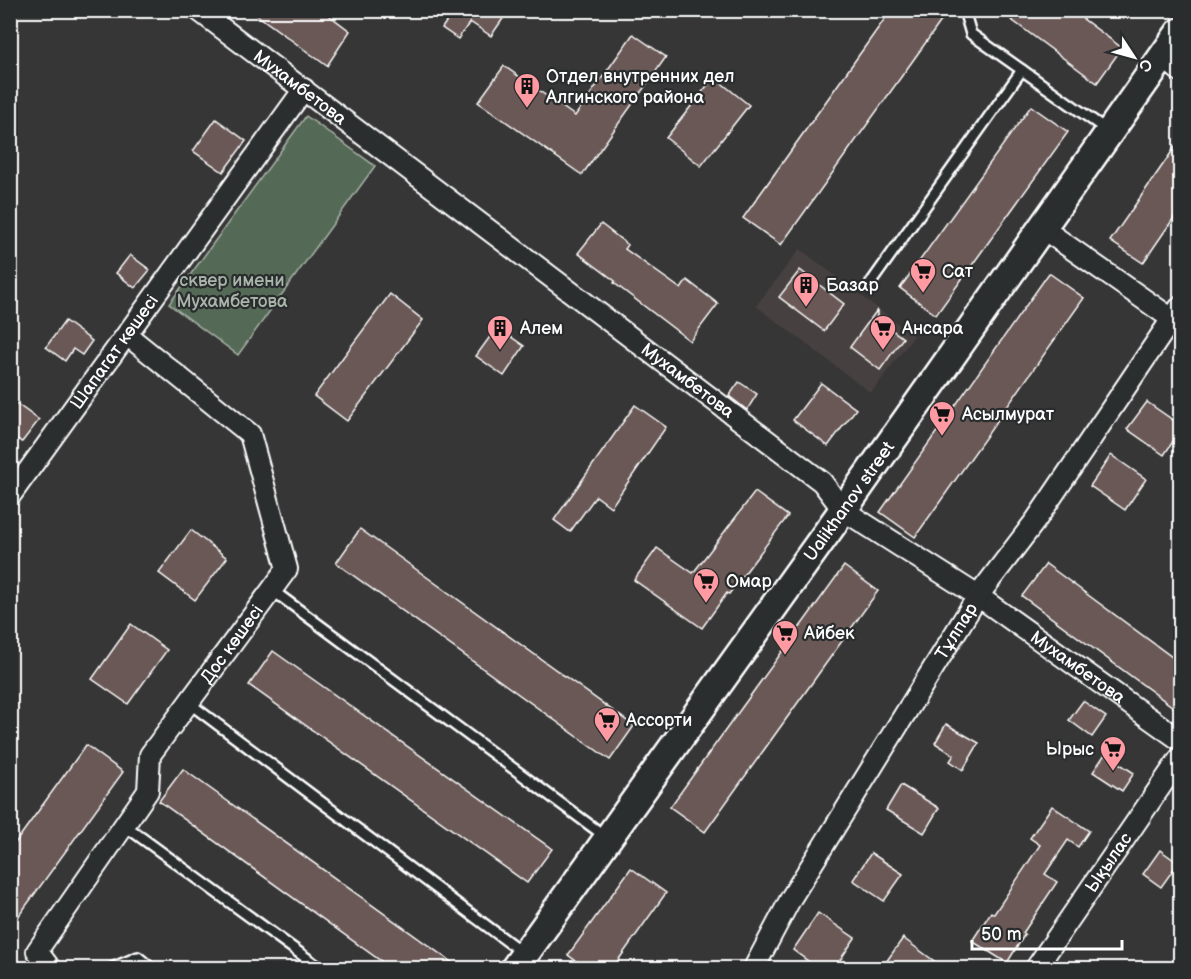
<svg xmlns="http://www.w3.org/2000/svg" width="1191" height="979" viewBox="0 0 1191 979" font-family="'Balsamiq Sans',sans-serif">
	<rect width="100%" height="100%" fill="#373636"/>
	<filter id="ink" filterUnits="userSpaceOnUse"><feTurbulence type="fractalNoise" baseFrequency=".0167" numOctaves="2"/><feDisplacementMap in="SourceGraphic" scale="12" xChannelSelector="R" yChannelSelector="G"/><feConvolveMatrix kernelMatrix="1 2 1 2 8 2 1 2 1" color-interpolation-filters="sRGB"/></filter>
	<g filter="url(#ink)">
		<path fill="#474040" d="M 800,249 L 914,336 L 871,393 L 756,306 Z"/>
		<path fill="#556b57" stroke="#aab5ab" stroke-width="1.5" d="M 306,116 L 375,166 L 238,355 L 169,304 Z"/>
		<g fill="#6b5956" stroke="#fff" stroke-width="1.5">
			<path d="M 250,10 L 322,10 L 350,31 L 327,66 Z"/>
			<path d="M 454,10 L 509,10 L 491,36 L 470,22 L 458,39 L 442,28 Z"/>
			<path d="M 891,10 L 949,10 L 781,245 L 743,218 Z"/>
			<path d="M 998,10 L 1071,10 L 1122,48 L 1097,83 Z"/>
			<path d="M 633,34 L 666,57 L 582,175 L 478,102 L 504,66 L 575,116 Z"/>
			<path d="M 714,77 L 749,105 L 701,166 L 666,138 Z"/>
			<path d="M 1031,106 L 1068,132 L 936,315 L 900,288 Z"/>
			<path d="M 216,119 L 246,141 L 223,172 L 193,151 Z"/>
			<path d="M 1180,140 L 1180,209 L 1143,263 L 1110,241 Z"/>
			<path d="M 601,224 L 628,245 L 625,249 L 681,289 L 687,280 L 718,304 L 690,341 L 614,283 L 615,281 L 578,253 Z"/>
			<path d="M 130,255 L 150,270 L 135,288 L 116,273 Z"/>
			<path d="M 800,270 L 844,304 L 824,331 L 779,297 Z"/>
			<path d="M 1049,273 L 1084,298 L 915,537 L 880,512 Z"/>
			<path d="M 390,294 L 423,320 L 347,421 L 314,396 Z"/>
			<path d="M 877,310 L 877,319 L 903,338 L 880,370 L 850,347 Z"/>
			<path d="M 65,321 L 92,341 L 82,355 L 73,349 L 65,361 L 46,347 Z"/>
			<path d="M 497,327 L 524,346 L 504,376 L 476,356 Z"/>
			<path d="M 739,382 L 757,394 L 747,410 L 729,396 Z"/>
			<path d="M 821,383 L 856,409 L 828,446 L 793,420 Z"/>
			<path d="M 10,399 L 39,420 L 22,442 L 10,434 Z"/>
			<path d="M 1147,402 L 1180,425 L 1180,431 L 1164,455 L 1127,429 Z"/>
			<path d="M 635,405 L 666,427 L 611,507 L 596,496 L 570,532 L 554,520 Z"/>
			<path d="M 1111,455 L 1146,479 L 1125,510 L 1090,486 Z"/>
			<path d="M 755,492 L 788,516 L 729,594 L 727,593 L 702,628 L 634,580 L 657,548 L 693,573 Z"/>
			<path d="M 360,529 L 634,726 L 610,760 L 336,563 Z"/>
			<path d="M 191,530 L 227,558 L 195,600 L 159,573 Z"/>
			<path d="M 1046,564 L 1180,663 L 1180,712 L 1022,596 Z"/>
			<path d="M 844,566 L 878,591 L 705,832 L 670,807 Z"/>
			<path d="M 131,624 L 167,650 L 128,704 L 92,679 Z"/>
			<path d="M 273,651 L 552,849 L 527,883 L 249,685 Z"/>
			<path d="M 1083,701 L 1106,717 L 1092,737 L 1069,720 Z"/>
			<path d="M 946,724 L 979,743 L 963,770 L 950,761 L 954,755 L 935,743 Z"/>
			<path d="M 86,745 L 123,772 L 10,928 L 10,850 Z"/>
			<path d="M 1105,754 L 1134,773 L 1122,791 L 1093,772 Z"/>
			<path d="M 183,769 L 461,969 L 392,969 L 159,801 Z"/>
			<path d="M 901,785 L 939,808 L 924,833 L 886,810 Z"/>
			<path d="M 1052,806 L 1089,831 L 1078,847 L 1068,840 L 1045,874 L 1057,882 L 1023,933 L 1025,934 L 1007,963 L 972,941 L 991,912 L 994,914 L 1040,845 L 1030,838 Z"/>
			<path d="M 1160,850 L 1178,863 L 1161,887 L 1143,874 Z"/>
			<path d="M 871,853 L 903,874 L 884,901 L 853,880 Z"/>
			<path d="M 631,868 L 666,893 L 612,969 L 587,969 L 568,955 Z"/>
			<path d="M 818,913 L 855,938 L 834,969 L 819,969 L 793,950 Z"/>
			<path d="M 903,938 L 945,969 L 881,969 Z"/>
		</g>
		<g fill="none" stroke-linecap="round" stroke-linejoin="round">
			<g stroke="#fff" stroke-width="14">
				<g id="lane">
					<path d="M 964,10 L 971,34 L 1022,70"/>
					<path d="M 870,284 L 1022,70 L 1108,131"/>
					<path d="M 272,590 L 606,837"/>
					<path d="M 189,703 L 523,953"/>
					<path d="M 124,825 L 320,968"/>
					<path d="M 112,968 L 138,957 L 151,968"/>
				</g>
			</g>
			<g stroke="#fff" stroke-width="24">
				<g id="street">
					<path id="s1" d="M 198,10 L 822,482 L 843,510 L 978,596 L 1180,740"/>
					<path d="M 1163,57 L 1180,71"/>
					<path d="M 1042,228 L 1172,319"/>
					<path id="s2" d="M 10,496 L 304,89"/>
					<path id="s3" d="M 50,968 L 37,951 L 148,791 L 150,755 L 287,569 L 250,434 L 127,335"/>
					<path id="s4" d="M 754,968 L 791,898 L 978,596 L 1036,520 L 1180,307"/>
					<path id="s5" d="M 1036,968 L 1180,758"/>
				</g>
			</g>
			<g stroke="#fff" stroke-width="32">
				<g id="secondary">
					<path id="s6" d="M 515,968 L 843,510 L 1180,32"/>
				</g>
			</g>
			<use href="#lane" stroke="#2a2d2e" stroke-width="9"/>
			<use href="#street" stroke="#2a2d2e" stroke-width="20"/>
			<use href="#secondary" stroke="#2a2d2e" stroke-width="27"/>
		</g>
	</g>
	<defs>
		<g id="building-pin" transform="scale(1.35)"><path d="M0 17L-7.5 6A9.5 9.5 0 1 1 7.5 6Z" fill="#ff9aa2" stroke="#2a2d2e"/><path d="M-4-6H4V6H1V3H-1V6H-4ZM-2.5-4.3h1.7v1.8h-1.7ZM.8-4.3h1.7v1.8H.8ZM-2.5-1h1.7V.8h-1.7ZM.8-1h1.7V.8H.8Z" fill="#111"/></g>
		<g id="supermarket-pin" transform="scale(1.35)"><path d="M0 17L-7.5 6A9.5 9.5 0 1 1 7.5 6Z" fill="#ff9aa2" stroke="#2a2d2e"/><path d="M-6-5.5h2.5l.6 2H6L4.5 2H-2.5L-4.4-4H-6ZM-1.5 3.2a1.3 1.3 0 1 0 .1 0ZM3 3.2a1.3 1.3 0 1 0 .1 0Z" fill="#111"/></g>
	</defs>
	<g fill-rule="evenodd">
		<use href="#building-pin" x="527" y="86"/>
		<use href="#supermarket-pin" x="923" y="271"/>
		<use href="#building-pin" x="806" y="285"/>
		<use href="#building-pin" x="500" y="328"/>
		<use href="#supermarket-pin" x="883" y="328"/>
		<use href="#supermarket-pin" x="942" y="414"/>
		<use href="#supermarket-pin" x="706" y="581"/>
		<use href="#supermarket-pin" x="785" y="633"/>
		<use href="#supermarket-pin" x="607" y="720"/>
		<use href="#supermarket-pin" x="1113" y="749"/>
	</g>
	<g text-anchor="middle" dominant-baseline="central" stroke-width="4.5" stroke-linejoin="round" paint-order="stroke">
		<g font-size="18" fill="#fff" stroke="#2a2d2e" text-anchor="start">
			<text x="546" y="76">Отдел внутренних дел<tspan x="546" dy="21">Алгинского района</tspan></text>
			<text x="942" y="271">Сат</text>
			<text x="826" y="285">Базар</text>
			<text x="520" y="328">Алем</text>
			<text x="902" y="328">Ансара</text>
			<text x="962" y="414">Асылмурат</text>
			<text x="726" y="581">Омар</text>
			<text x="804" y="633">Айбек</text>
			<text x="626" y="720">Ассорти</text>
			<text x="1094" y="749" text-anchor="end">Ырыс</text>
		</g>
		<g font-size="18" fill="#fff" stroke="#2a2d2e">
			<text stroke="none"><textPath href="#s1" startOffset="128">Мухамбетова</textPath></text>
			<text stroke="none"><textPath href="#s2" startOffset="178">Шапагат көшесі</textPath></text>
			<text stroke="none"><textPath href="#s1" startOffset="614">Мухамбетова</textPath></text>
			<text stroke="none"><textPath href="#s6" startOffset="574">Ualikhanov street</textPath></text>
			<text stroke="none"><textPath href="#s4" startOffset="393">Тұлпар</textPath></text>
			<text stroke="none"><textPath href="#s3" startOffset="390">Дос көшесі</textPath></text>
			<text stroke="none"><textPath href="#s1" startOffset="1100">Мухамбетова</textPath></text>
			<text stroke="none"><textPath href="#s5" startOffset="128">Ықылас</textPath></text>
		</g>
		<g font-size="18" fill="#aab5ab" stroke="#2a2d2e">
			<text x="232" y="280">сквер имени<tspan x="232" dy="21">Мухамбетова</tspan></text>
		</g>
	</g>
	<rect width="1191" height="979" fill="none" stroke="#2a2d2e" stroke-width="36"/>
	<rect x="18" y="18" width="1155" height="943" fill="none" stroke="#fff" stroke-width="2" filter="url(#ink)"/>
	<g transform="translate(1134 57) rotate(126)" stroke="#2a2d2e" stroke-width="4.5" paint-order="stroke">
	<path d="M0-4.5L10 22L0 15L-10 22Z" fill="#ffffff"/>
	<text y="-9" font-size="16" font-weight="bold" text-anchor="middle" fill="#ffffff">С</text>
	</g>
	<path d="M972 940v9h150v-9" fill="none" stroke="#ffffff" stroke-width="3"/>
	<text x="981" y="940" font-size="18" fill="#ffffff" stroke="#2a2d2e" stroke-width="4.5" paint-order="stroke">50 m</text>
</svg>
